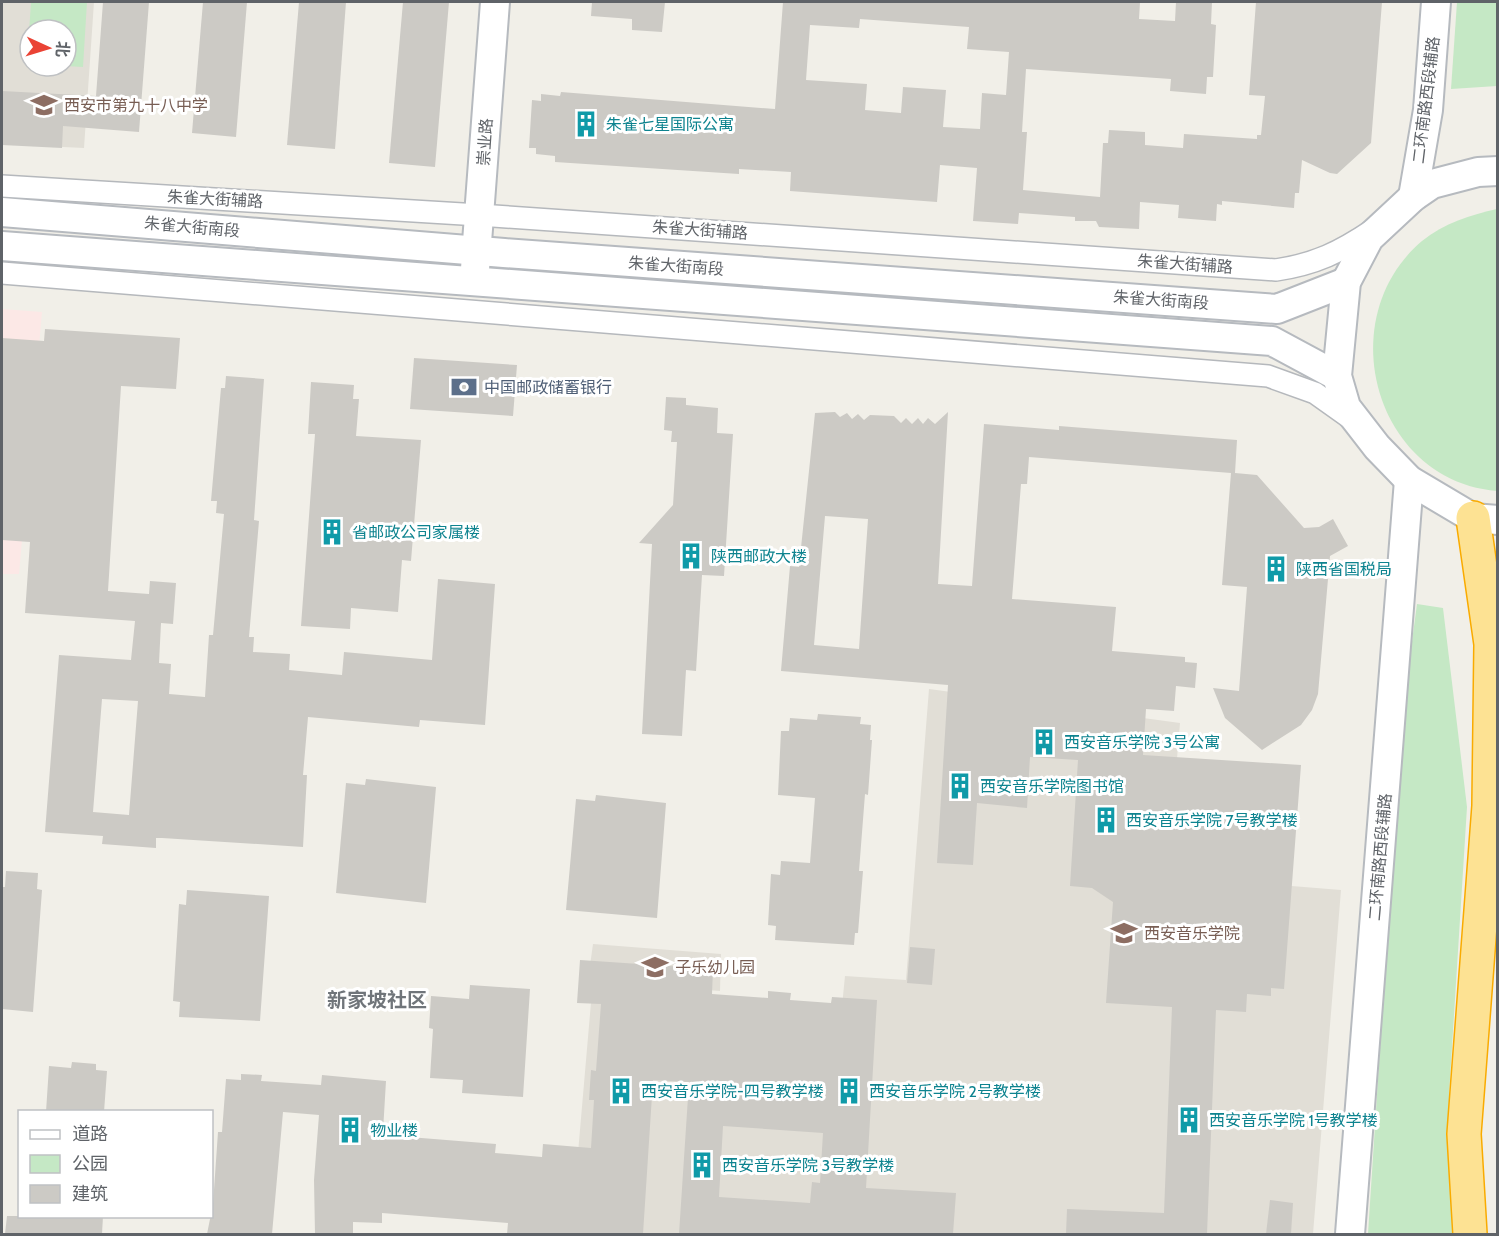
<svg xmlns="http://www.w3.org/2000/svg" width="1499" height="1236" viewBox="0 0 1499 1236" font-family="Cabin,'Noto Sans SC',sans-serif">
	<rect width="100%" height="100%" fill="#f1efe8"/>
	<g fill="#e1ded6" fill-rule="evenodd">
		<path d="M 2,2 L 94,2 L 84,148 L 2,144 ZM 30,30 L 66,30 L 66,66 L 30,66 Z"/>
		<path d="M 929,689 L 1180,723 L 1167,876 L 1341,890 L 1313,1234 L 571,1234 L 592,991 L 836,1066 L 845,976 L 906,980 Z"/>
		<path d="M 593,944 L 721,954 L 720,991 L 588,980 Z"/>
	</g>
	<path fill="#fce8e6" d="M 2,309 L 42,312 L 19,574 L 2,574 Z"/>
	<g fill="#c5e8c5">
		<path d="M 31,2 L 87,2 L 83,67 L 66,66 L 66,30 L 30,30 L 30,63 L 27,63 Z"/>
		<path d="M 1457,2 L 1497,2 L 1497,86 L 1451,89 Z"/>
		<path d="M 1497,209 L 1498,209 L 1497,491 C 1375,481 1330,319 1422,241 C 1444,223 1471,215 1497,209 Z"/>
		<path d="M 1417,604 L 1443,608 L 1467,807 L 1449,1095 L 1452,1234 L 1368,1234 L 1401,724 Z"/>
	</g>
	<g fill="#cccac5" fill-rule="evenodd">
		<path d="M 103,2 L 149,2 L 139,132 L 63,126 L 62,148 L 2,145 L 2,91 L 96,96 Z"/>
		<path d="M 203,2 L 247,2 L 236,137 L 192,133 Z"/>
		<path d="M 299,2 L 346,2 L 335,149 L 287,145 Z"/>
		<path d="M 403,2 L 449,2 L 435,167 L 389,163 Z"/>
		<path d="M 592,2 L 665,2 L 662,32 L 632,30 L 632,19 L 591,16 Z"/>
		<path d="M 783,2 L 1140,2 L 1139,19 L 1175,21 L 1176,2 L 1212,2 L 1211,24 L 1216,25 L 1213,77 L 1207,77 L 1206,94 L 1170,91 L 1171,79 L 1026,69 L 1022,132 L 1027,132 L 1023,190 L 1100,197 L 1103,143 L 1108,143 L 1109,130 L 1145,132 L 1145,145 L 1183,148 L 1184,134 L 1257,139 L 1257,135 L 1261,135 L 1265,96 L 1249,95 L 1256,2 L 1382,2 L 1371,143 L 1337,174 L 1330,173 L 1302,160 L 1299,193 L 1295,193 L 1294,208 L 1222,201 L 1222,205 L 1217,204 L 1216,221 L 1178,218 L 1179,205 L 1140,202 L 1139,229 L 1099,227 L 1096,221 L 1075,221 L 1075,217 L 1019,213 L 1018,224 L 973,221 L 977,168 L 940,165 L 937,202 L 790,191 L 791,172 L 739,169 L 739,174 L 555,162 L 555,156 L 536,154 L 536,148 L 529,148 L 532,100 L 541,101 L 541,94 L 560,96 L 561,92 L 775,109 ZM 860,19 L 969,27 L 967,49 L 1009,52 L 1006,95 L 982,93 L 980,129 L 943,127 L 946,90 L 903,87 L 901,113 L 865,110 L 867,84 L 806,80 L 810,25 L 859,28 Z"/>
		<path d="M 45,329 L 180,338 L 176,389 L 121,386 L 108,591 L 149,594 L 150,581 L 176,583 L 173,624 L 161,623 L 159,663 L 171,664 L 169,694 L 205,697 L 209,635 L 213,635 L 224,514 L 216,513 L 217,501 L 211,501 L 221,388 L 225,388 L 226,376 L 264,379 L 254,520 L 259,521 L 249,637 L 254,637 L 253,652 L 290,654 L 289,670 L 342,675 L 344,652 L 432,660 L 438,579 L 495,584 L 485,725 L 420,720 L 419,727 L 308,717 L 303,775 L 307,775 L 303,847 L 162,838 L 156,838 L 156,848 L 102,844 L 103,836 L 45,832 L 59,655 L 131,660 L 135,621 L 25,613 L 30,542 L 2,540 L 2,338 L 44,341 ZM 102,699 L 138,701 L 129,815 L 93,812 Z"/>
		<path d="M 414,358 L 517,365 L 513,416 L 410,409 Z"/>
		<path d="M 311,382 L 354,385 L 353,399 L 359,399 L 356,436 L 421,440 L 411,561 L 402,560 L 398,612 L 351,608 L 350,629 L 301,626 L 315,434 L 308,434 Z"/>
		<path d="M 666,397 L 686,398 L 686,405 L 718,408 L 717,433 L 733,434 L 724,576 L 702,575 L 696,671 L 686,670 L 682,736 L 642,734 L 652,544 L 639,543 L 673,505 L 677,442 L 671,442 L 672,431 L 664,430 Z"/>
		<path d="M 835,412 L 840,417 L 847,413 L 852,419 L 858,414 L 864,420 L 870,415 L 894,416 L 901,423 L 906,418 L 912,424 L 918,418 L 923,424 L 928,418 L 935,424 L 948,412 L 938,584 L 972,586 L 984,424 L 1059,430 L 1059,426 L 1237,440 L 1235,473 L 1257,475 L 1304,528 L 1319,527 L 1333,519 L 1348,546 L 1330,556 L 1318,694 L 1312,710 L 1301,725 L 1262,750 L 1225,718 L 1213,688 L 1239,691 L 1247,587 L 1222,585 L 1231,473 L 1029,457 L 1027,484 L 1021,484 L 1012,599 L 1116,607 L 1112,651 L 1185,657 L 1185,662 L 1197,663 L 1195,688 L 1176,686 L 1174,711 L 1146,709 L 1143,755 L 1301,765 L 1284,989 L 1271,988 L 1271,996 L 1247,994 L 1246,1012 L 1216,1010 L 1207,1234 L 1066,1234 L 1067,1209 L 1164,1213 L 1172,1007 L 1106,1003 L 1113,902 L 1092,888 L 1070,886 L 1078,760 L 1030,757 L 1027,808 L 977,803 L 973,865 L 937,863 L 948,685 L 781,671 L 790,566 L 799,567 L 815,413 ZM 825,516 L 868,519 L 859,649 L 814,645 Z"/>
		<path d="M 818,714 L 861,717 L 860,724 L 871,725 L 870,740 L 872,740 L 868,795 L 865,794 L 859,871 L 863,871 L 858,933 L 855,933 L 854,945 L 775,940 L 776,926 L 768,925 L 771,874 L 780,875 L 781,861 L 810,863 L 815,798 L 778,795 L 781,731 L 789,731 L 790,718 L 817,720 Z"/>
		<path d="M 366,779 L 436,787 L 426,903 L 336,893 L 346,783 L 365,785 Z"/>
		<path d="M 596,795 L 666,803 L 657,918 L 566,910 L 576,799 L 595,801 Z"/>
		<path d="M 6,871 L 38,873 L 37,889 L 42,890 L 33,1012 L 2,1009 L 2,887 L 5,887 Z"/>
		<path d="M 187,890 L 269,896 L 260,1021 L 179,1017 L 180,1002 L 173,1001 L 179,904 L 186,905 Z"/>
		<path d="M 910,947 L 935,949 L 932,985 L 907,983 Z"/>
		<path d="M 580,960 L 713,969 L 712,994 L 768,998 L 768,991 L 791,993 L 790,1000 L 831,1003 L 832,997 L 877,1000 L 866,1188 L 956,1193 L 953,1234 L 679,1234 L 689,1082 L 653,1080 L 643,1234 L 507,1234 L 508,1223 L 382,1213 L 382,1223 L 353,1222 L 353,1234 L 315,1234 L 314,1180 L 319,1115 L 283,1112 L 272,1234 L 207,1234 L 213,1204 L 218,1132 L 222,1132 L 226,1079 L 241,1080 L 241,1074 L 262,1075 L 261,1081 L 321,1085 L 322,1075 L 386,1081 L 383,1131 L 410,1133 L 409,1137 L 496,1144 L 495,1153 L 542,1157 L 543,1144 L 591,1148 L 594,1100 L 589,1100 L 591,1070 L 596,1071 L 601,1004 L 577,1003 ZM 723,1126 L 823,1133 L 820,1183 L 812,1182 L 810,1203 L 719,1197 Z"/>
		<path d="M 470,985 L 530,989 L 523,1097 L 462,1093 L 463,1080 L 430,1078 L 433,1029 L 429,1028 L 431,996 L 469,999 Z"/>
		<path d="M 72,1062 L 96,1064 L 96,1070 L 107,1071 L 104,1112 L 46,1112 L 49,1066 L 71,1068 Z"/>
		<path d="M 1270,1200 L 1293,1203 L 1291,1234 L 1266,1234 Z"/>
		<path d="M 7,1216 L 103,1216 L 102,1234 L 5,1234 Z"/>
	</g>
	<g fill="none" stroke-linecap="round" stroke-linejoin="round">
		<g stroke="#b5b8bc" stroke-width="24">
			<g id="street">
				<path d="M 2,186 L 479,215 L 1276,270 C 1316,264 1340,252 1373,230"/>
				<path d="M 2,273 L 1268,376 L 1315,393 L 1353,420"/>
			</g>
		</g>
		<g stroke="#b6babf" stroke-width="32">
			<g id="secondary">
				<path d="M 1498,171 L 1478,172 L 1432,184 L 1413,197 L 1369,238 L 1346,282 L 1337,376 L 1346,407 L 1377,447 L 1409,480 L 1473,518 L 1498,520"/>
				<path d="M 1413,197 L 1428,110 L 1436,2"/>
				<path d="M 2,212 L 504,253 L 1277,309 L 1346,282"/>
				<path d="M 2,246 L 1272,341 L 1337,376"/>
				<path d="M 475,269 L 495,2"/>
				<path d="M 1350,1234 L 1409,480"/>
			</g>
		</g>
		<g stroke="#f9ab00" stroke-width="36">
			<path id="highway" d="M 1470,1234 L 1464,1134 L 1489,806 L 1491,644 L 1473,518"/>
		</g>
		<use href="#street" stroke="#fff" stroke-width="21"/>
		<use href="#secondary" stroke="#fff" stroke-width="28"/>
		<use href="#highway" stroke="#fde293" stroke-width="33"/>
	</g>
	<defs>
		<g id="school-bare" transform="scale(2.07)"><path d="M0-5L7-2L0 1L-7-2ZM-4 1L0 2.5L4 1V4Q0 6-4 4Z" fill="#8d6e63" stroke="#fff" stroke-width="2.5" paint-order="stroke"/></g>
		<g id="building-bare" transform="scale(2.07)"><path d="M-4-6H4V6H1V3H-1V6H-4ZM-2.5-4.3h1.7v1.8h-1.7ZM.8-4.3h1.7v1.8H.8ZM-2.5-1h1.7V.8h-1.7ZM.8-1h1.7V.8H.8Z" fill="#0f9aa8" stroke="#fff" stroke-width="2.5" paint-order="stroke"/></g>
		<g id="bank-bare" transform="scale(2.07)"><path d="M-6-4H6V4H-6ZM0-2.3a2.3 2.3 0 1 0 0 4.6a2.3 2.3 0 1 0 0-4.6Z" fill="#5c6f8a" stroke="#fff" stroke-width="2.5" paint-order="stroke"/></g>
		<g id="university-bare" transform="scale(2.07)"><path d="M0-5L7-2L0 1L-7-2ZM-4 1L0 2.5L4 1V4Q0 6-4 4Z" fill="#8d6e63" stroke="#fff" stroke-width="2.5" paint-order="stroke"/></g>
	</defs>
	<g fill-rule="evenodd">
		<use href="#school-bare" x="44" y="105"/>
		<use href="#building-bare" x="586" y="124"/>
		<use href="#bank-bare" x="464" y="387"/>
		<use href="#building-bare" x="332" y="532"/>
		<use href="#building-bare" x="691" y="556"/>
		<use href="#building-bare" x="1276" y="569"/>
		<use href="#building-bare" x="1044" y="742"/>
		<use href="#building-bare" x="960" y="786"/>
		<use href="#building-bare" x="1106" y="820"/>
		<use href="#university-bare" x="1124" y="933"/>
		<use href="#school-bare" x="655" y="967"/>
		<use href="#building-bare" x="621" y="1091"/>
		<use href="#building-bare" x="849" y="1091"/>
		<use href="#building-bare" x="1189" y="1120"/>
		<use href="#building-bare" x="350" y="1130"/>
		<use href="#building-bare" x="702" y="1165"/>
	</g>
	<g text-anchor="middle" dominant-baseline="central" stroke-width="6" stroke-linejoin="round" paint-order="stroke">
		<g font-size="16" fill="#5f6368" stroke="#fff">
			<text transform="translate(1426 100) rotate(-83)">二环南路西段辅路</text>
			<text transform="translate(485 142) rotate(-86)">崇业路</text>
			<text transform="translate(215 199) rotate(3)">朱雀大街辅路</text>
			<text transform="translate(192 227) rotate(5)">朱雀大街南段</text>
			<text transform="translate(700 230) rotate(4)">朱雀大街辅路</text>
			<text transform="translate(1185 264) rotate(4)">朱雀大街辅路</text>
			<text transform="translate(676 266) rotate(4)">朱雀大街南段</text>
			<text transform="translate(1161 300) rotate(4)">朱雀大街南段</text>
			<text transform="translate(1380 857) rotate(-85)">二环南路西段辅路</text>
		</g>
		<g font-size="16" fill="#785e54" stroke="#fff" text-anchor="start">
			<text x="64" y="105">西安市第九十八中学</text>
			<text x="1144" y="933">西安音乐学院</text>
			<text x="675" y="967">子乐幼儿园</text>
		</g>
		<g font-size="16" fill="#0d838f" stroke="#fff" text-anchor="start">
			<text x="606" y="124">朱雀七星国际公寓</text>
			<text x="352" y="532">省邮政公司家属楼</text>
			<text x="711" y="556">陕西邮政大楼</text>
			<text x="1296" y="569">陕西省国税局</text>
			<text x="1064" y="742">西安音乐学院 3号公寓</text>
			<text x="980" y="786">西安音乐学院图书馆</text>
			<text x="1126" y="820">西安音乐学院 7号教学楼</text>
			<text x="641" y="1091">西安音乐学院-四号教学楼</text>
			<text x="869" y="1091">西安音乐学院 2号教学楼</text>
			<text x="1209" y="1120">西安音乐学院 1号教学楼</text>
			<text x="370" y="1130">物业楼</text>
			<text x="722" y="1165">西安音乐学院 3号教学楼</text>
		</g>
		<g font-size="16" fill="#4e5e75" stroke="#fff" text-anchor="start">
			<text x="484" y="387">中国邮政储蓄银行</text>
		</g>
		<g font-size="20" font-weight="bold" fill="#70757a" stroke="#fff">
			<text x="377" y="1000">新家坡社区</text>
		</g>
	</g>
	<rect width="1499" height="1236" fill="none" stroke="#5f6368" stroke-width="6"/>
	<rect x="18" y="1110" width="195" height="108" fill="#ffffff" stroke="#bfc1c3" stroke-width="1.5"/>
	<rect x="30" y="1130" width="30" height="9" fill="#ffffff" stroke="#bfc1c3" stroke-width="1.5"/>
	<text x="72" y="1140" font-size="18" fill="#5f6368">道路</text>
	<rect x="30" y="1155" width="30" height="18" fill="#c5e8c5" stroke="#bfc1c3" stroke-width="1.5"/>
	<text x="72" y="1170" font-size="18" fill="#5f6368">公园</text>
	<rect x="30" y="1185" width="30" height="18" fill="#cccac5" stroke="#bfc1c3" stroke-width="1.5"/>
	<text x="72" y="1200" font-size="18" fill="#5f6368">建筑</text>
	<g transform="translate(48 48) rotate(94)"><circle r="28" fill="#ffffff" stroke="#bfc1c3" stroke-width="1.5"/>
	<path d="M0-4.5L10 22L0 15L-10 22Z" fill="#ea4335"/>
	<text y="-9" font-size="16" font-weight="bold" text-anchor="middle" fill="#5f6368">北</text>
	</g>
</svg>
